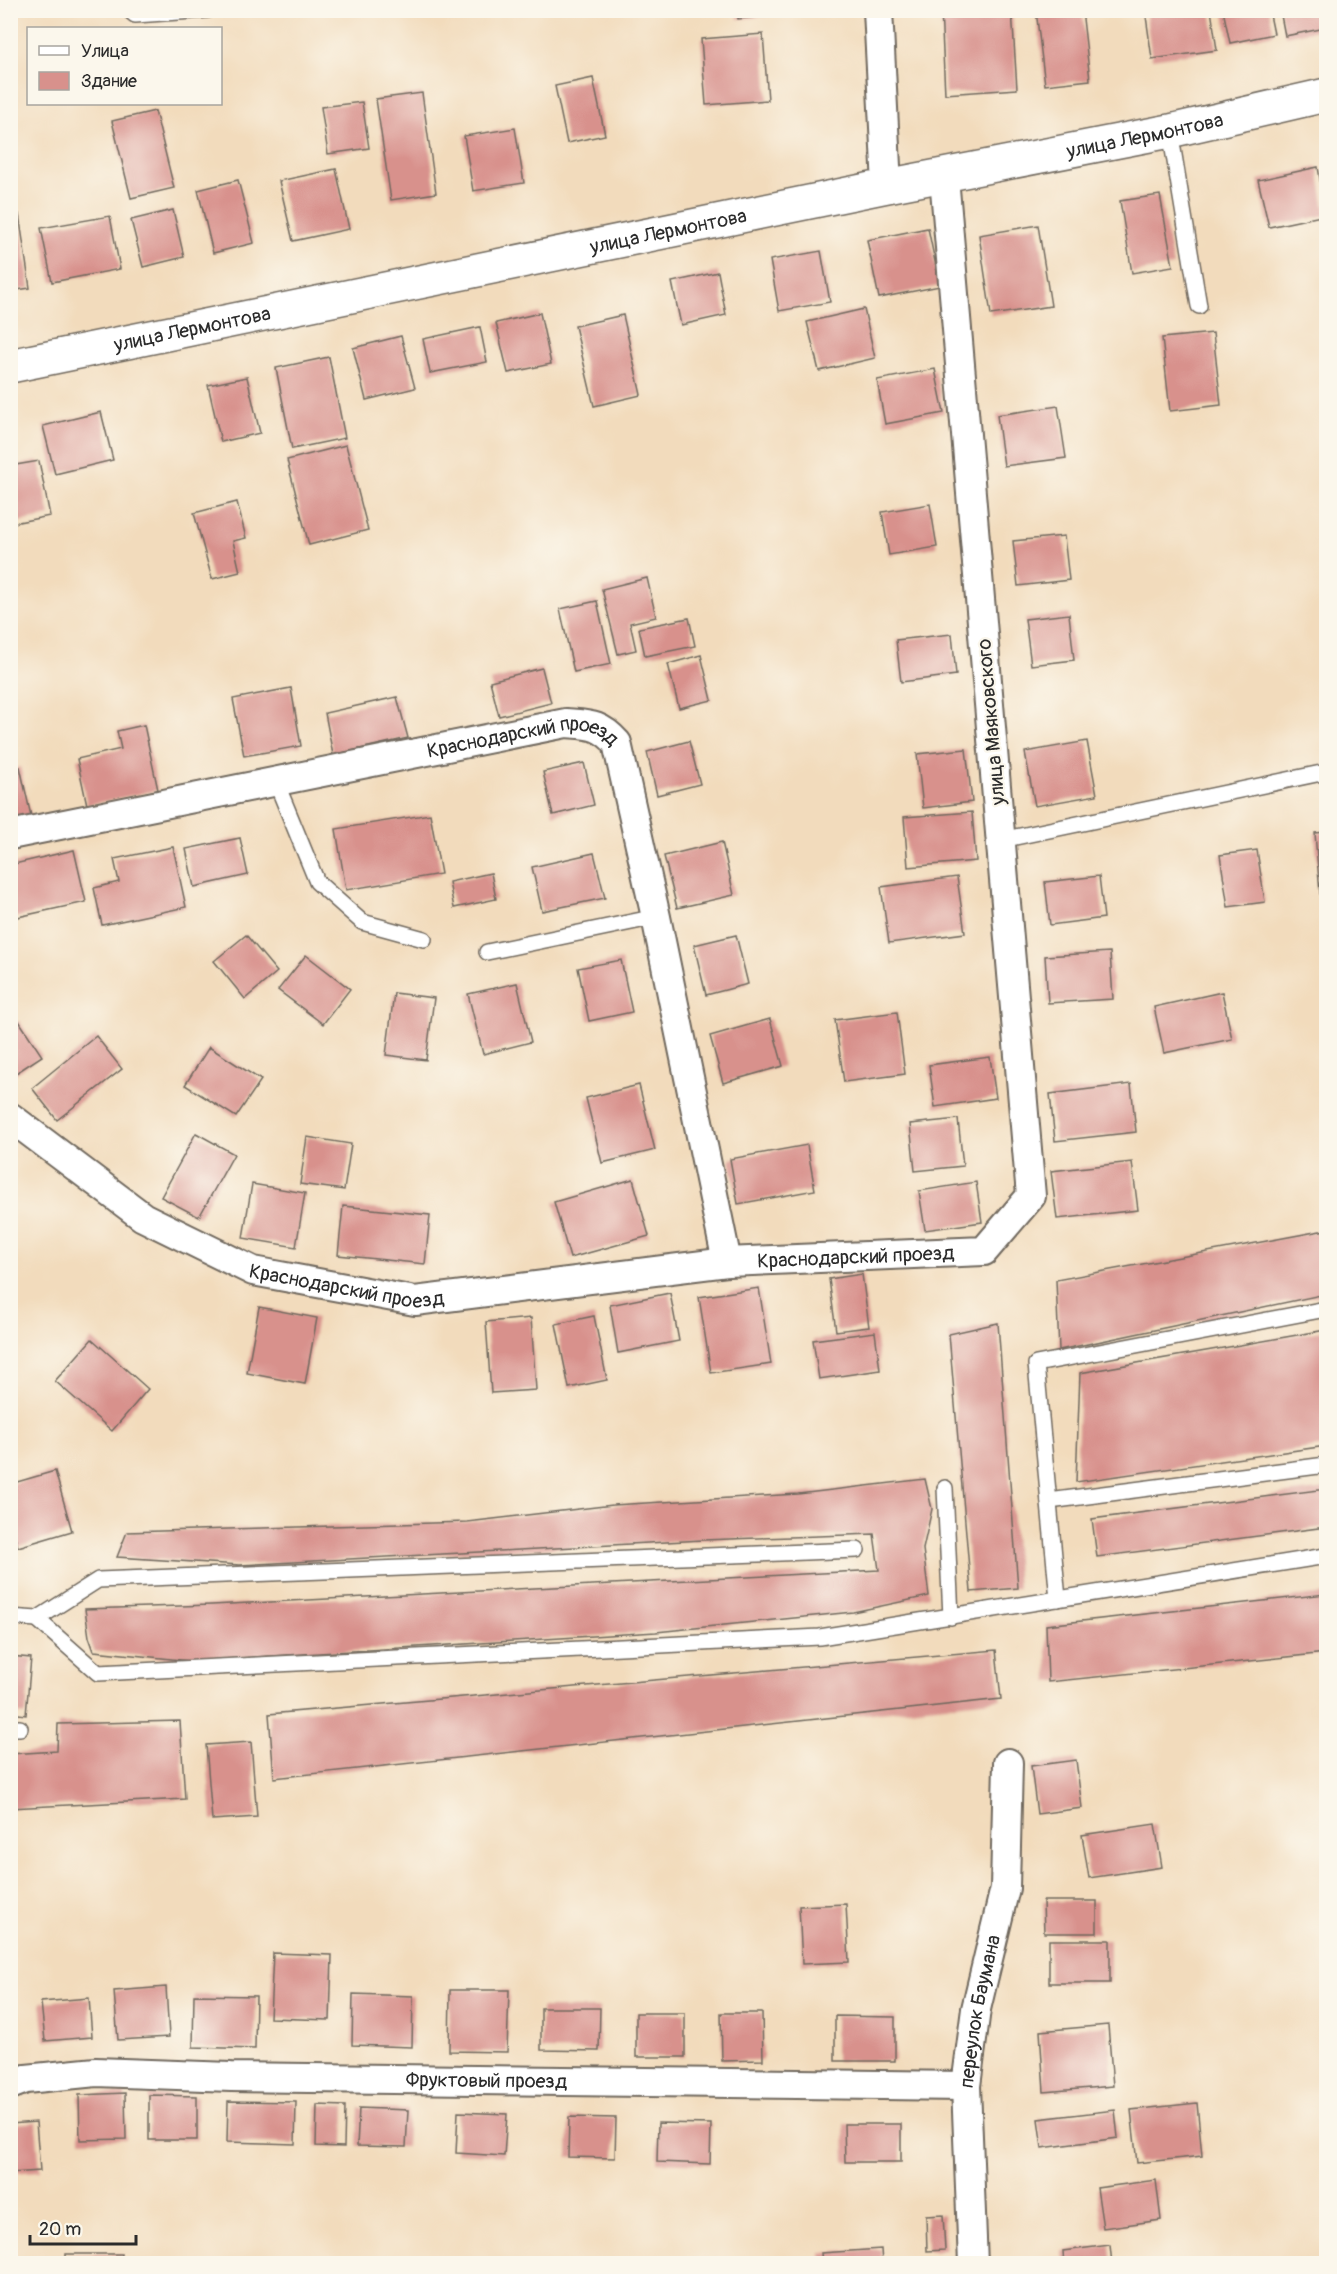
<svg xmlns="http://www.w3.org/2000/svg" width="1337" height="2274" viewBox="0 0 1337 2274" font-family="Pangolin,sans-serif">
	<rect width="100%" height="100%" fill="#fbf7ec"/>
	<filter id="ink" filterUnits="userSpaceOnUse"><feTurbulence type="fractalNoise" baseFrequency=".0167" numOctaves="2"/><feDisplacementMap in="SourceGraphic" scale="12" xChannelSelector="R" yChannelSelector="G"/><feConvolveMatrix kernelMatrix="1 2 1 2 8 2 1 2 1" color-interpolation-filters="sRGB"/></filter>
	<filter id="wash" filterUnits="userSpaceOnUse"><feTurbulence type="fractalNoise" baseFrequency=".008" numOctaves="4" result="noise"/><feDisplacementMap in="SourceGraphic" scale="24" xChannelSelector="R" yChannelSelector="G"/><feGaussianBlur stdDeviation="1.35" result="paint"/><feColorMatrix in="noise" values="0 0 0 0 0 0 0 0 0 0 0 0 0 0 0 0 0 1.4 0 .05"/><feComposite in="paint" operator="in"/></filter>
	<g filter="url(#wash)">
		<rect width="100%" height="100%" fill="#f2dbbc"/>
		<g id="blocks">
			<g fill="#d8918c">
				<path d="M 737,10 L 804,10 L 804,12 L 738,19 Z"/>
				<path d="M 941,10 L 1012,10 L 1017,89 L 945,94 Z"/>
				<path d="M 1036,10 L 1082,10 L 1090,80 L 1045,85 Z"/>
				<path d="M 1183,10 L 1211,10 L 1217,50 L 1152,59 L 1146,16 Z"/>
				<path d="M 1223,10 L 1269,10 L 1274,34 L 1230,43 Z"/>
				<path d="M 1280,10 L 1326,10 L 1326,28 L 1285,36 Z"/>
				<path d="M 763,34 L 768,100 L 706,105 L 701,39 Z"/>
				<path d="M 593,78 L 605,135 L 567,143 L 555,86 Z"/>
				<path d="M 422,93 L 436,193 L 391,200 L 376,99 Z"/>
				<path d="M 362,102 L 369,148 L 328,154 L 321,107 Z"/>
				<path d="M 155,111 L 174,188 L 131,198 L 112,121 Z"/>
				<path d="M 515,128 L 524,183 L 473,191 L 464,136 Z"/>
				<path d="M 1318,167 L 1326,215 L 1269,227 L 1258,180 Z"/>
				<path d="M 336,169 L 349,229 L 293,241 L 279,181 Z"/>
				<path d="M 238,180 L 254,243 L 213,253 L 198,190 Z"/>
				<path d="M 1160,195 L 1173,266 L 1132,273 L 1120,201 Z"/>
				<path d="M 173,210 L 184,257 L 143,267 L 131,220 Z"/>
				<path d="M 19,214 L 30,288 L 10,291 L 10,215 Z"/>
				<path d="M 110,216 L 120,269 L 52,282 L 41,228 Z"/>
				<path d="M 1038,225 L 1051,306 L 991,315 L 979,235 Z"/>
				<path d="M 928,228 L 940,286 L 879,298 L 867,240 Z"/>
				<path d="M 821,251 L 830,302 L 779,311 L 770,260 Z"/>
				<path d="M 718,272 L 726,315 L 681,325 L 672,282 Z"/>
				<path d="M 864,309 L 875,358 L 819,371 L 807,322 Z"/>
				<path d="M 540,313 L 551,364 L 508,373 L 496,323 Z"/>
				<path d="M 623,315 L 641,395 L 594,406 L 575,326 Z"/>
				<path d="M 480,327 L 487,362 L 430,373 L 423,339 Z"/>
				<path d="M 1213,333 L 1221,405 L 1170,411 L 1162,338 Z"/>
				<path d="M 401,336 L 415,388 L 366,400 L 353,348 Z"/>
				<path d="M 329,357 L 345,438 L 292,449 L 276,368 Z"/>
				<path d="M 935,369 L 944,413 L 885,424 L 877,380 Z"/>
				<path d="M 247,377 L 260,433 L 221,442 L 208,385 Z"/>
				<path d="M 1058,406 L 1066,458 L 1004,466 L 997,415 Z"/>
				<path d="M 101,412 L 113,460 L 55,474 L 43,426 Z"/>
				<path d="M 346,445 L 368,530 L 309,545 L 287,460 Z"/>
				<path d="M 39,461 L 50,516 L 13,523 L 10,507 L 10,466 Z"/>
				<path d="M 237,502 L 246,538 L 233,541 L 240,572 L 212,579 L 194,513 Z"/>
				<path d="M 930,504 L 937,547 L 889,555 L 882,512 Z"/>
				<path d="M 1064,536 L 1069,580 L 1018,586 L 1013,541 Z"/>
				<path d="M 647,578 L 656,617 L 630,623 L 636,650 L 618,654 L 602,589 Z"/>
				<path d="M 597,601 L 611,664 L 574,672 L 560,609 Z"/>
				<path d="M 1069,614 L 1074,660 L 1031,665 L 1025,619 Z"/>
				<path d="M 689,618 L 695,646 L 645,656 L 639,628 Z"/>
				<path d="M 952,634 L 956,675 L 901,682 L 896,640 Z"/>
				<path d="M 701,655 L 712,700 L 679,708 L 668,664 Z"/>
				<path d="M 542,668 L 551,703 L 499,716 L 490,681 Z"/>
				<path d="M 291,688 L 301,746 L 244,756 L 233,699 Z"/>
				<path d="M 397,697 L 408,738 L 333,755 L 325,713 Z"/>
				<path d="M 144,725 L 158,790 L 87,805 L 77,759 L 121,749 L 117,731 Z"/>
				<path d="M 689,741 L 700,784 L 657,795 L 647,752 Z"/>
				<path d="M 1087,741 L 1097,795 L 1035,806 L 1025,752 Z"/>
				<path d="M 966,749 L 972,802 L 923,808 L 917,754 Z"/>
				<path d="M 584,763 L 594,805 L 553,815 L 543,772 Z"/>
				<path d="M 20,767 L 31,816 L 10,822 L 10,770 Z"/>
				<path d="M 972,812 L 976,861 L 908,867 L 904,817 Z"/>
				<path d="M 430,814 L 441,874 L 346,890 L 336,829 Z"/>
				<path d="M 1326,832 L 1326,893 L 1320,894 L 1315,833 Z"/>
				<path d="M 240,838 L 248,875 L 194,887 L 186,849 Z"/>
				<path d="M 722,842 L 734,895 L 677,908 L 664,856 Z"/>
				<path d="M 173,847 L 186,907 L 102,925 L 94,888 L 119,882 L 114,859 Z"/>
				<path d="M 74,850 L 86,902 L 13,918 L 10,908 L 10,865 Z"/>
				<path d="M 1257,850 L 1265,902 L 1228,907 L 1220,855 Z"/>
				<path d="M 594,853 L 605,898 L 542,911 L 532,867 Z"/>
				<path d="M 491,873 L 496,899 L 454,908 L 449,882 Z"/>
				<path d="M 1099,876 L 1104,918 L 1050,925 L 1045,882 Z"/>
				<path d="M 957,877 L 965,933 L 889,943 L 881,887 Z"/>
				<path d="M 246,935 L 277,972 L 245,999 L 214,961 Z"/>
				<path d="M 736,935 L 748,984 L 706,995 L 694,945 Z"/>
				<path d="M 1110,952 L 1113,999 L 1048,1003 L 1045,956 Z"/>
				<path d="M 306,955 L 350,989 L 323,1024 L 278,990 Z"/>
				<path d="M 621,960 L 632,1012 L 589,1021 L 578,968 Z"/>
				<path d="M 517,983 L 531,1042 L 483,1054 L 468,994 Z"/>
				<path d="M 1222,992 L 1232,1039 L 1164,1053 L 1154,1007 Z"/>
				<path d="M 394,993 L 434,998 L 426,1060 L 386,1055 Z"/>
				<path d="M 897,1012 L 905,1074 L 844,1082 L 835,1020 Z"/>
				<path d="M 770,1019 L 783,1066 L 723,1083 L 710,1036 Z"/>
				<path d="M 19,1021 L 42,1056 L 10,1077 L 10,1026 Z"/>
				<path d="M 96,1036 L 122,1069 L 57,1120 L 32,1088 Z"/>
				<path d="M 209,1047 L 261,1080 L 236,1117 L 185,1085 Z"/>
				<path d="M 990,1057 L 996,1098 L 935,1107 L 929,1065 Z"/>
				<path d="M 1131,1084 L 1136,1132 L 1055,1141 L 1050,1094 Z"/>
				<path d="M 639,1085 L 655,1150 L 602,1163 L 586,1098 Z"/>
				<path d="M 958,1119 L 963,1166 L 915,1171 L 910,1124 Z"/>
				<path d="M 196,1133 L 234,1154 L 199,1217 L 161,1197 Z"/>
				<path d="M 307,1137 L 351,1144 L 344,1190 L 300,1184 Z"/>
				<path d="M 807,1145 L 815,1190 L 738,1204 L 730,1159 Z"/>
				<path d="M 1132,1162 L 1138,1210 L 1057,1219 L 1051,1171 Z"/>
				<path d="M 633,1179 L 649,1236 L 570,1258 L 554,1202 Z"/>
				<path d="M 976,1182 L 982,1222 L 925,1230 L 919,1191 Z"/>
				<path d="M 252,1184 L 305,1193 L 296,1247 L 243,1238 Z"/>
				<path d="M 343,1206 L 430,1215 L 425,1264 L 338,1255 Z"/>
				<path d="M 1326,1230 L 1326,1294 L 1059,1350 L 1056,1280 Z"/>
				<path d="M 862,1274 L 869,1327 L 836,1331 L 829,1279 Z"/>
				<path d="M 759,1288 L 771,1364 L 711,1373 L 699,1297 Z"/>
				<path d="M 670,1293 L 679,1341 L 618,1353 L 610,1305 Z"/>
				<path d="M 259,1307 L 317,1318 L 305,1384 L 247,1373 Z"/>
				<path d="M 594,1316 L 607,1380 L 569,1388 L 556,1324 Z"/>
				<path d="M 531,1318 L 536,1390 L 491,1393 L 486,1322 Z"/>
				<path d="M 998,1323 L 1018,1588 L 971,1592 L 949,1334 Z"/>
				<path d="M 1326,1330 L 1326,1446 L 1076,1482 L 1080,1373 Z"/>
				<path d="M 875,1332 L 880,1370 L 819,1379 L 813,1340 Z"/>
				<path d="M 92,1339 L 148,1389 L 112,1431 L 55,1381 Z"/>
				<path d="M 55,1471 L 72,1531 L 18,1547 L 10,1522 L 10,1484 Z"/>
				<path d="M 925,1479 L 932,1509 L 923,1549 L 929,1596 L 853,1612 L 656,1632 L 191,1661 L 94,1651 L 89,1637 L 85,1609 L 212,1605 L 879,1570 L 874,1534 L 703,1540 L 240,1565 L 117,1557 L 127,1532 L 467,1522 L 613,1505 L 798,1494 Z"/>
				<path d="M 1326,1489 L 1326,1527 L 1097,1557 L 1092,1519 Z"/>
				<path d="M 1326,1594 L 1326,1653 L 1048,1682 L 1046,1625 Z"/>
				<path d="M 996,1650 L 1001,1699 L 274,1778 L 269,1714 Z"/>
				<path d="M 10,1656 L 31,1658 L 26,1715 L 10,1713 Z"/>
				<path d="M 180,1721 L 185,1799 L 10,1808 L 10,1754 L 57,1751 L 58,1724 Z"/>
				<path d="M 251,1742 L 257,1817 L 212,1820 L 206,1745 Z"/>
				<path d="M 1076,1760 L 1082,1808 L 1037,1814 L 1031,1766 Z"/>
				<path d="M 1155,1824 L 1162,1867 L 1089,1878 L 1082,1835 Z"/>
				<path d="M 1043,1901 L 1097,1901 L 1097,1933 L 1044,1933 Z"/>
				<path d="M 846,1904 L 849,1962 L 802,1964 L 799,1906 Z"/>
				<rect x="1049" y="1940" width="61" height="43"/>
				<path d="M 273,1953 L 332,1955 L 330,2020 L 270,2018 Z"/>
				<path d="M 166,1987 L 169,2037 L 118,2040 L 114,1991 Z"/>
				<path d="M 450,1990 L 509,1990 L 507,2052 L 449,2051 Z"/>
				<path d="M 353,1994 L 413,1996 L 412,2047 L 352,2045 Z"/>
				<path d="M 194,1995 L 256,1996 L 255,2049 L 193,2047 Z"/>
				<path d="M 89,1998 L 92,2037 L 45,2041 L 41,2002 Z"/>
				<path d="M 541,2008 L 600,2008 L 599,2051 L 541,2050 Z"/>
				<rect x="636" y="2013" width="49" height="44"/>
				<path d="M 721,2013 L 762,2013 L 763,2060 L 722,2061 Z"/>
				<path d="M 835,2016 L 895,2017 L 895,2061 L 835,2061 Z"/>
				<path d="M 1108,2025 L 1113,2086 L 1044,2092 L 1040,2031 Z"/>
				<path d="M 125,2093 L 126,2139 L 80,2140 L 79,2095 Z"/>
				<path d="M 149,2095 L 197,2096 L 197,2140 L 149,2140 Z"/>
				<path d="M 228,2101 L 296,2102 L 295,2144 L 227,2142 Z"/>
				<path d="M 1197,2103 L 1202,2156 L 1137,2163 L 1131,2110 Z"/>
				<path d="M 317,2105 L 345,2106 L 344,2147 L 316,2146 Z"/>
				<path d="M 359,2108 L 408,2110 L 406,2147 L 357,2146 Z"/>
				<path d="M 1115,2110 L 1118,2138 L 1042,2148 L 1038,2119 Z"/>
				<path d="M 458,2112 L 507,2114 L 504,2156 L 456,2153 Z"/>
				<path d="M 569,2117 L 616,2118 L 615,2158 L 568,2157 Z"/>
				<path d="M 36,2122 L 40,2171 L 10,2173 L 10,2124 Z"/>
				<path d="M 658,2123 L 711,2124 L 710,2164 L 657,2162 Z"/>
				<path d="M 844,2124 L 901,2124 L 901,2162 L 845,2162 Z"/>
				<path d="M 1156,2180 L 1161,2220 L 1103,2228 L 1097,2188 Z"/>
				<path d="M 943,2215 L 945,2250 L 927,2251 L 926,2216 Z"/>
				<path d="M 1110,2245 L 1112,2264 L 1064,2264 L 1063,2251 Z"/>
				<path d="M 881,2249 L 882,2264 L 822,2264 L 821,2253 Z"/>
				<path d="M 66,2254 L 122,2254 L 121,2264 L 66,2264 Z"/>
			</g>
		</g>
	</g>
	<g filter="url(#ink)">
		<use href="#blocks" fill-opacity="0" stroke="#71695e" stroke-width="1.5"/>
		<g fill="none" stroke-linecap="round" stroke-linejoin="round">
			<g stroke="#71695e" stroke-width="18">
				<g id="lane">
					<path d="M 129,10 L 135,15 L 208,10"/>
					<path d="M 1170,131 L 1199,306"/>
					<path d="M 276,782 L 317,882 L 362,922 L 424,939"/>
					<path d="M 1001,840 L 1326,772"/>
					<path d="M 487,952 L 656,917"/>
					<path d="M 945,1488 L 951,1617"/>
					<path d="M 1049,1501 L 1326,1465"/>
					<path d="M 1058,1599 L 1036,1364 L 1326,1309"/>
					<path d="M 10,1617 L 37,1619 L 98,1580 L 857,1550"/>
					<path d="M 37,1619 L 98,1673 L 820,1637 L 1326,1556"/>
					<path d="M 10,1728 L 20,1728"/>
				</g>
			</g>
			<g stroke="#71695e" stroke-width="32">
				<g id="street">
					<path d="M 878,10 L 887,186"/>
					<path id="s1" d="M 10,835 L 566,723 C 590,725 600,724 617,743 L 656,917 L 727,1262"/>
					<path id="s2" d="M 10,1117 L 143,1217 L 253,1271 L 415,1301 L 727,1262 L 984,1251 L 1031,1196 L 944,177"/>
					<path id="s3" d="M 10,2085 L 26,2079 L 96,2072 L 231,2077 L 966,2086"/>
					<path id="s4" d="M 973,2264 L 966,2086 L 976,2009 L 1005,1888 L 1008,1763"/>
				</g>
			</g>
			<g stroke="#71695e" stroke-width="36">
				<g id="secondary">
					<path id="s5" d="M 10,366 L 887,186 L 1170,131 L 1326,95"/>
				</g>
			</g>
			<use href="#lane" stroke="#fff" stroke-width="15"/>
			<use href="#street" stroke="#fff" stroke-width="28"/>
			<use href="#secondary" stroke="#fff" stroke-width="33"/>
		</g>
	</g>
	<g text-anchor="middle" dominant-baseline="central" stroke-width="4.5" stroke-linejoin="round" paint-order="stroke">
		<g font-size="20" fill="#2b2b2b" stroke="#fbf7ec">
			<text stroke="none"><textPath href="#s5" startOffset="1158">улица Лермонтова</textPath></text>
			<text stroke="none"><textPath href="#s5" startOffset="672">улица Лермонтова</textPath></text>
			<text stroke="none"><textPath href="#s5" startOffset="186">улица Лермонтова</textPath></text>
			<text transform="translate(991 722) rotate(-95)">улица Маяковского</text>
			<text stroke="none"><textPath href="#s1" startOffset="524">Краснодарский проезд</textPath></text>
			<text stroke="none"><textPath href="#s2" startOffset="897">Краснодарский проезд</textPath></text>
			<text stroke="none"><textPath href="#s2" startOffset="384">Краснодарский проезд</textPath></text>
			<text stroke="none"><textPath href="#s4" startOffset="254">переулок Баумана</textPath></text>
			<text stroke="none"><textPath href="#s3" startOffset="478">Фруктовый проезд</textPath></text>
		</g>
	</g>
	<rect width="1337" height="2274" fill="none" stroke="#fbf7ec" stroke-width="36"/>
	<rect x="27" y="27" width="195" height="78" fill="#fbf7ec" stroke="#a8a59f" stroke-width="1.5"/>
	<rect x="39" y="46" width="30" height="9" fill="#ffffff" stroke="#a8a59f" stroke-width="1.5"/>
	<text x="81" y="57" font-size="18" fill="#2b2b2b">Улица</text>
	<rect x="39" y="72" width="30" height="18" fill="#d8918c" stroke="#a8a59f" stroke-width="1.5"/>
	<text x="81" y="87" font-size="18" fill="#2b2b2b">Здание</text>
	<path d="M30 2235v9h106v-9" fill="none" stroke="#2b2b2b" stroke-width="3"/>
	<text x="39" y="2235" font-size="18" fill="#2b2b2b" stroke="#fbf7ec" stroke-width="4.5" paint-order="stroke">20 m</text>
</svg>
